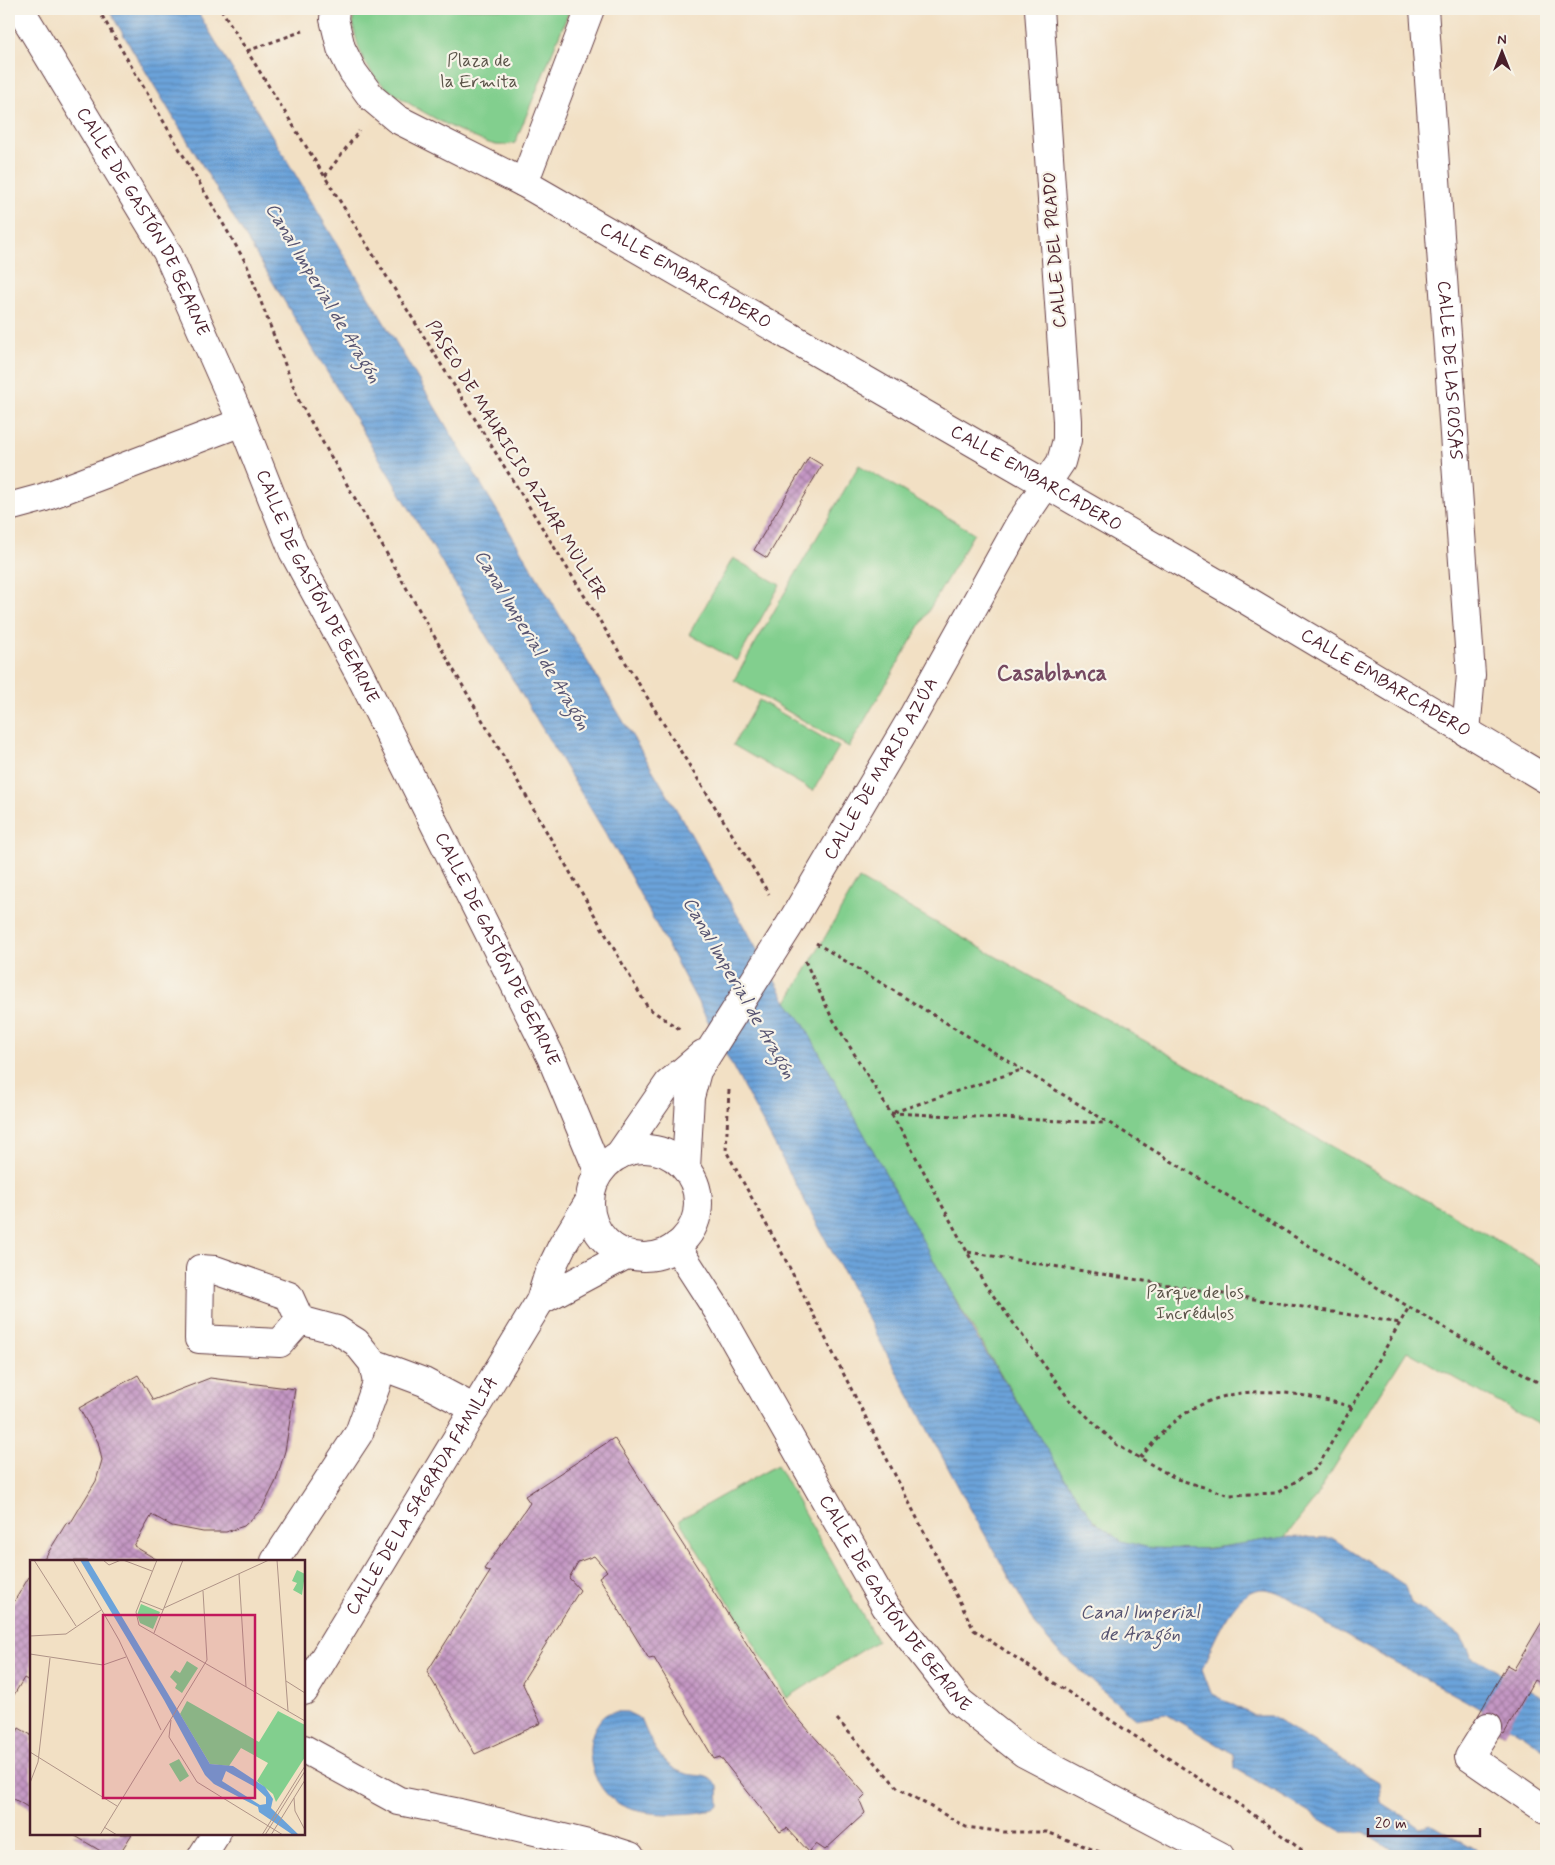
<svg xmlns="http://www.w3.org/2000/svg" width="1555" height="1865" viewBox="0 0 1555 1865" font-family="Mynerve,sans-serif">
	<defs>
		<pattern id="water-rules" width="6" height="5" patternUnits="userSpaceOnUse" patternTransform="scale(1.25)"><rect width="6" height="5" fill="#6ba3da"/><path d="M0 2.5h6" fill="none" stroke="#5a84b1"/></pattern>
		<pattern id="building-cross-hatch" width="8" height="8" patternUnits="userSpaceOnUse" patternTransform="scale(1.25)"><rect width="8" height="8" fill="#c497c4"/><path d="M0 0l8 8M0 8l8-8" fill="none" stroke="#a17b9f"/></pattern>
	</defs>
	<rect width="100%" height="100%" fill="#f7f3e8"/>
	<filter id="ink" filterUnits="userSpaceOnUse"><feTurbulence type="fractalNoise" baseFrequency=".02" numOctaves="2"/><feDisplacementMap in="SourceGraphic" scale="10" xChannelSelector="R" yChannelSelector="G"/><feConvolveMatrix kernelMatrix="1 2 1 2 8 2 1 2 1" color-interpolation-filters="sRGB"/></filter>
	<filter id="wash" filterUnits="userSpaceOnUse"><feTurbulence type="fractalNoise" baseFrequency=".0096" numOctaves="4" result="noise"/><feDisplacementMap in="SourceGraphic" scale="20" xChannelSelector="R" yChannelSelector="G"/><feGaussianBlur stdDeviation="1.12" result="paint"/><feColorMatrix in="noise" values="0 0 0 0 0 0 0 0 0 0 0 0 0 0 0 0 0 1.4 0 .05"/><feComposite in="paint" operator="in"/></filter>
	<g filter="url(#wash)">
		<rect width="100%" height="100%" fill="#f2e0c4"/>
		<g fill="#82cf8e" stroke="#66775c">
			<path d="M 353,9 L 570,9 L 515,143 C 510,144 502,146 496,145 C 469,139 392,98 375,77 C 360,58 352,33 353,9 Z"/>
			<path d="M 859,465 L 974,533 L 849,747 L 734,680 Z"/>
			<path d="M 733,558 L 780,585 L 737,661 L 689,634 Z"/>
			<path d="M 759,700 L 839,747 L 813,791 L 733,745 Z"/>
			<path d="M 859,879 L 1546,1268 L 1546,1429 L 1407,1351 L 1311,1504 L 1285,1537 C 1243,1544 1160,1560 1121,1541 C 1080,1520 1050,1455 1027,1417 C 942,1282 865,1141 787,1002 Z"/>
			<path d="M 777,1465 L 877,1641 L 787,1698 L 679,1520 Z"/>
		</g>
		<g fill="url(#water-rules)" stroke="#5a6182">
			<path d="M 108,9 L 196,9 L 688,829 L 787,1002 L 803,1023 L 973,1332 L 1072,1489 L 1095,1522 L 1122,1541 L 1150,1548 L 1207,1549 L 1285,1537 L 1332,1538 L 1406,1586 L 1411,1603 L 1460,1635 L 1472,1656 L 1546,1699 L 1546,1751 C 1479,1702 1401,1669 1329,1626 C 1311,1614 1282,1587 1260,1589 C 1233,1591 1211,1647 1202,1669 L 1211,1693 L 1254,1716 L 1270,1716 L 1379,1782 L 1381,1802 L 1420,1827 L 1430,1824 L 1486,1856 L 1402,1856 L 1364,1832 L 1342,1832 L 1235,1768 L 1234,1754 L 1166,1714 L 1135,1719 L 1058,1651 L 1039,1630 L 966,1501 L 621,859 Z"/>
			<path d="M 627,1712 L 641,1719 C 650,1740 661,1768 687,1774 C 701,1777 706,1773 718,1785 L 719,1806 C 705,1814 690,1813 674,1814 C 657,1814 637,1813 621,1805 C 595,1792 582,1754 595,1728 C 598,1723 602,1716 607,1714 C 612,1711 621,1712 627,1712 Z"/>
		</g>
		<g id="blocks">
			<g fill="url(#building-cross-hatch)">
				<path d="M 809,457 L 822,465 L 767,558 L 754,550 Z"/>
				<path d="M 138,1375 L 153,1400 L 210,1378 L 295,1389 L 285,1451 L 276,1481 L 262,1509 L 244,1526 L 226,1532 L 203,1532 L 172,1526 L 152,1515 L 134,1546 L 159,1561 L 43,1561 L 67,1522 L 70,1524 L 96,1481 L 102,1460 L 98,1442 L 79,1408 Z"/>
				<path d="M 614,1438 L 787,1706 L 866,1795 L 860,1801 L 865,1813 L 825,1850 L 816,1844 L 809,1852 L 787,1828 L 780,1832 L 720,1757 L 714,1759 L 654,1658 L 649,1659 L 599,1577 L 607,1571 L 594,1556 L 578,1562 L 569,1578 L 580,1590 L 522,1682 L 541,1723 L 475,1754 L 427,1672 L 490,1572 L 484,1569 L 530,1503 L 525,1496 Z"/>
				<path d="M 29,1577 L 31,1578 L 31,1682 L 24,1678 L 9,1703 L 9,1610 Z"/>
				<path d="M 1546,1615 L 1546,1687 L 1534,1680 L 1504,1734 L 1475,1721 L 1507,1665 L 1514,1669 Z"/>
				<path d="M 19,1728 L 31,1735 L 31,1809 L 9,1796 L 9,1746 Z"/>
				<path d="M 72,1834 L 132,1834 L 118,1856 L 109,1856 Z"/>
			</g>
		</g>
	</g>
	<g filter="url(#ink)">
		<use href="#blocks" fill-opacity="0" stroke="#633c42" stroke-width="1"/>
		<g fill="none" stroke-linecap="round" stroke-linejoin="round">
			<g stroke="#633c42" stroke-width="30">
				<g id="minor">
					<path id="s1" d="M 20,9 L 167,252 L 242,422 L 293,551 L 359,673 L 551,1057 L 599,1173"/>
					<path id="s2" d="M 335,9 L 334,19 L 341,48 L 353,72 L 372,98 L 397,119 L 524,183 L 1236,594 L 1546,779"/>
					<path id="s3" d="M 1424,9 L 1471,675 L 1466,732"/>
					<path d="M 524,183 L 590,9"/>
					<path d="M 9,507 L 42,498 L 242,422"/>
					<circle cx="644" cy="1203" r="54"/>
					<path d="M 619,1155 L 668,1084 L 703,1054"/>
					<path id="s4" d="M 686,1168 L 690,1097 L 697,1071 L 789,926 L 914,714 L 1020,523 L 1061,462 L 1067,440 L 1067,421 L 1039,9"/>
					<path id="s5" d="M 676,1246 L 718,1311 L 886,1607 L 960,1702 L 1024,1753 L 1220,1856"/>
					<path d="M 540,1301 L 628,1254"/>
					<path d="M 373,1363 L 424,1382 L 475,1409"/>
					<path d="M 275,1561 L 359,1433 L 377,1383 L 373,1363 L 356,1342 L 337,1330 L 300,1320 L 289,1296 L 215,1270 L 200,1269 L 199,1339 L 280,1343 L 300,1320"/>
					<path id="s6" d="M 304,1691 L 520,1334 L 540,1301 L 548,1275 L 562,1246 L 590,1200"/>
					<path d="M 1488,1727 L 1469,1757 L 1546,1810"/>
					<path d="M 304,1749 L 399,1801 L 460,1813 L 605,1848 L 630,1856"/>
					<path d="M 202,1856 L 216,1834"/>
				</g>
			</g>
			<g stroke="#633c42" stroke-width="3" stroke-dasharray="4 4" stroke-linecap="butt">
				<path d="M 98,9 L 246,263 L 299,401 L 648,1008 L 681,1030"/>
				<path d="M 221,9 L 769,894"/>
				<path d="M 247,51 L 303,31"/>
				<path d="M 325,176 L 359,131"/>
				<path d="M 816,943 L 1409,1307 L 1546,1387"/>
				<path d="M 805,961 L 831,1016 L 904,1135 L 984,1283 L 1069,1399 L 1117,1445 L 1177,1479 L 1230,1495 L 1277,1493 L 1317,1468 L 1409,1307"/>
				<path d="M 729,1090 L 726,1151 L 781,1251 L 974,1630 L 1247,1810 L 1310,1856"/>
				<path d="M 894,1112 L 1021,1070"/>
				<path d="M 891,1113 L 1105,1123"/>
				<path d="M 968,1252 L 1400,1323"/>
				<path d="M 1140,1458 C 1149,1448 1158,1436 1168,1427 C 1222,1378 1288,1389 1352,1407"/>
				<path d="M 837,1719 L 898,1788 L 966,1827 L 1004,1832 L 1047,1832 L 1110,1856"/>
			</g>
			<use href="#minor" stroke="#fff" stroke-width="28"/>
		</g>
	</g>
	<g text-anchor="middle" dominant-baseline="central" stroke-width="4.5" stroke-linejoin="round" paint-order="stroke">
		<g font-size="18" fill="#5b5449" stroke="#f7f3e8">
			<text x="479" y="61">Plaza de<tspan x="479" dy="21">la Ermita</tspan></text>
			<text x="1195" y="1293">Parque de los<tspan x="1195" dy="21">Incrédulos</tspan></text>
		</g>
		<g font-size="18" fill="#4a1f2b" stroke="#f7f3e8">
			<text stroke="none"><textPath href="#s1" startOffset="246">CALLE DE GASTÓN DE BEARNE</textPath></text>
			<text transform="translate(1055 250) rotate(-94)">CALLE DEL PRADO</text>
			<text stroke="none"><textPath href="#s2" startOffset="460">CALLE EMBARCADERO</textPath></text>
			<text stroke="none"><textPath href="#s3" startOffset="362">CALLE DE LAS ROSAS</textPath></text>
			<text transform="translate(516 460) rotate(58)">PASEO DE MAURICIO AZNAR MÜLLER</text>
			<text stroke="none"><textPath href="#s2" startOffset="865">CALLE EMBARCADERO</textPath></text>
			<text stroke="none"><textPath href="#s1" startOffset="651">CALLE DE GASTÓN DE BEARNE</textPath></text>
			<text stroke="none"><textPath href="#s2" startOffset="1270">CALLE EMBARCADERO</textPath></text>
			<text stroke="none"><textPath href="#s4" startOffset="452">CALLE DE MARIO AZÚA</textPath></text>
			<text stroke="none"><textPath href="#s1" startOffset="1056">CALLE DE GASTÓN DE BEARNE</textPath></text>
			<text stroke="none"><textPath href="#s6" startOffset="228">CALLE DE LA SAGRADA FAMILIA</textPath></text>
			<text stroke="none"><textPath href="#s5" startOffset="420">CALLE DE GASTÓN DE BEARNE</textPath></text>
		</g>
		<g font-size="19" font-style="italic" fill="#575471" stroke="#f7f3e8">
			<text transform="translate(323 293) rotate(59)">Canal Imperial de Aragón</text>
			<text transform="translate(532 640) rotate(59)">Canal Imperial de Aragón</text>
			<text transform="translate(739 988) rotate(60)">Canal Imperial de Aragón</text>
			<text x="1140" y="1612">Canal Imperial<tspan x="1140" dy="22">de Aragón</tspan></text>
		</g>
		<g font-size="22" font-weight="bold" fill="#754961" stroke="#f7f3e8">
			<text x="1052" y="674">Casablanca</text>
		</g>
	</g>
	<g transform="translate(30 1560)">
		<rect width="275" height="275" fill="#f2e0c4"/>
		<path d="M 267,10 L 275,14 L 272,35 L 263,30 L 267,23 L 262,21 ZM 111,44 L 130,52 L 123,69 L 110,63 L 107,55 ZM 157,101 L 168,108 L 152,133 L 145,128 L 147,124 L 140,117 L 145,110 L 150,113 ZM 157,141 L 229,182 L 248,151 L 275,165 L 275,197 L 246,242 L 243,234 L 227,221 L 238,203 L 211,188 L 199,206 L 180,204 L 150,154 ZM 149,199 L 159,216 L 150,222 L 139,204 Z" fill="#82cf8e"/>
		<path d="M 50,0 L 58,0 L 180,204 L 203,206 L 235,227 L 243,239 L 241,248 L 269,275 L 263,275 L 229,252 L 228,247 L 184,224 L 175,215 L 134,140 ZM 196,211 L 225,227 L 236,237 L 236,244 L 230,245 L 192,221 Z" fill="#6ba3da" fill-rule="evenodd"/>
		<path fill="none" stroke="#af9387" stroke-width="1" d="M 4,0 L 46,66M 43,0 L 89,80 L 131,170M 73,0 L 79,5 L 91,0M 93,0 L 122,11M 127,0 L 106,52 L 109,65 L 275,161M 247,0 L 258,151M 209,14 L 216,127M 110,41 L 133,50M 134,48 L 239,0M 124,73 L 153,0M 0,76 L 36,74 L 71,50M 0,94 L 73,105 L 96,97M 256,121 L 275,133M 139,177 L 167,222 L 253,275M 139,177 L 141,160M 0,192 L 87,246M 0,223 L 8,202 L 20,98M 264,238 L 265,251 L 275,270M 74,267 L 87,275M 70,275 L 177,100 L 173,31M 232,275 L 275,206M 235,275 L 275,211M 241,275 L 275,220"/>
		<path fill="#c2185b" fill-opacity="0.15" stroke="#c2185b" stroke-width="2.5" d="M 73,55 L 225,55 L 225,238 L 73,238 Z"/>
		<rect width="275" height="275" fill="none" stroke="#4a1f2b" stroke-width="2.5"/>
	</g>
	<rect width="1555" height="1865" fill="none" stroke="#f7f3e8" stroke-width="30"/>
	<g transform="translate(1502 52)" stroke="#f7f3e8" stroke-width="4" paint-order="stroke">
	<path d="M0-4L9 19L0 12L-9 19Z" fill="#4a1f2b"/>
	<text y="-8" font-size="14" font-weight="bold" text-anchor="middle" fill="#4a1f2b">N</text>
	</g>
	<path d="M1368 1828v8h112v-8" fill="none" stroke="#4a1f2b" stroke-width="2.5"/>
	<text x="1375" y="1828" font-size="15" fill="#4a1f2b" stroke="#f7f3e8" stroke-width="4" paint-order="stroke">20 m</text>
</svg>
